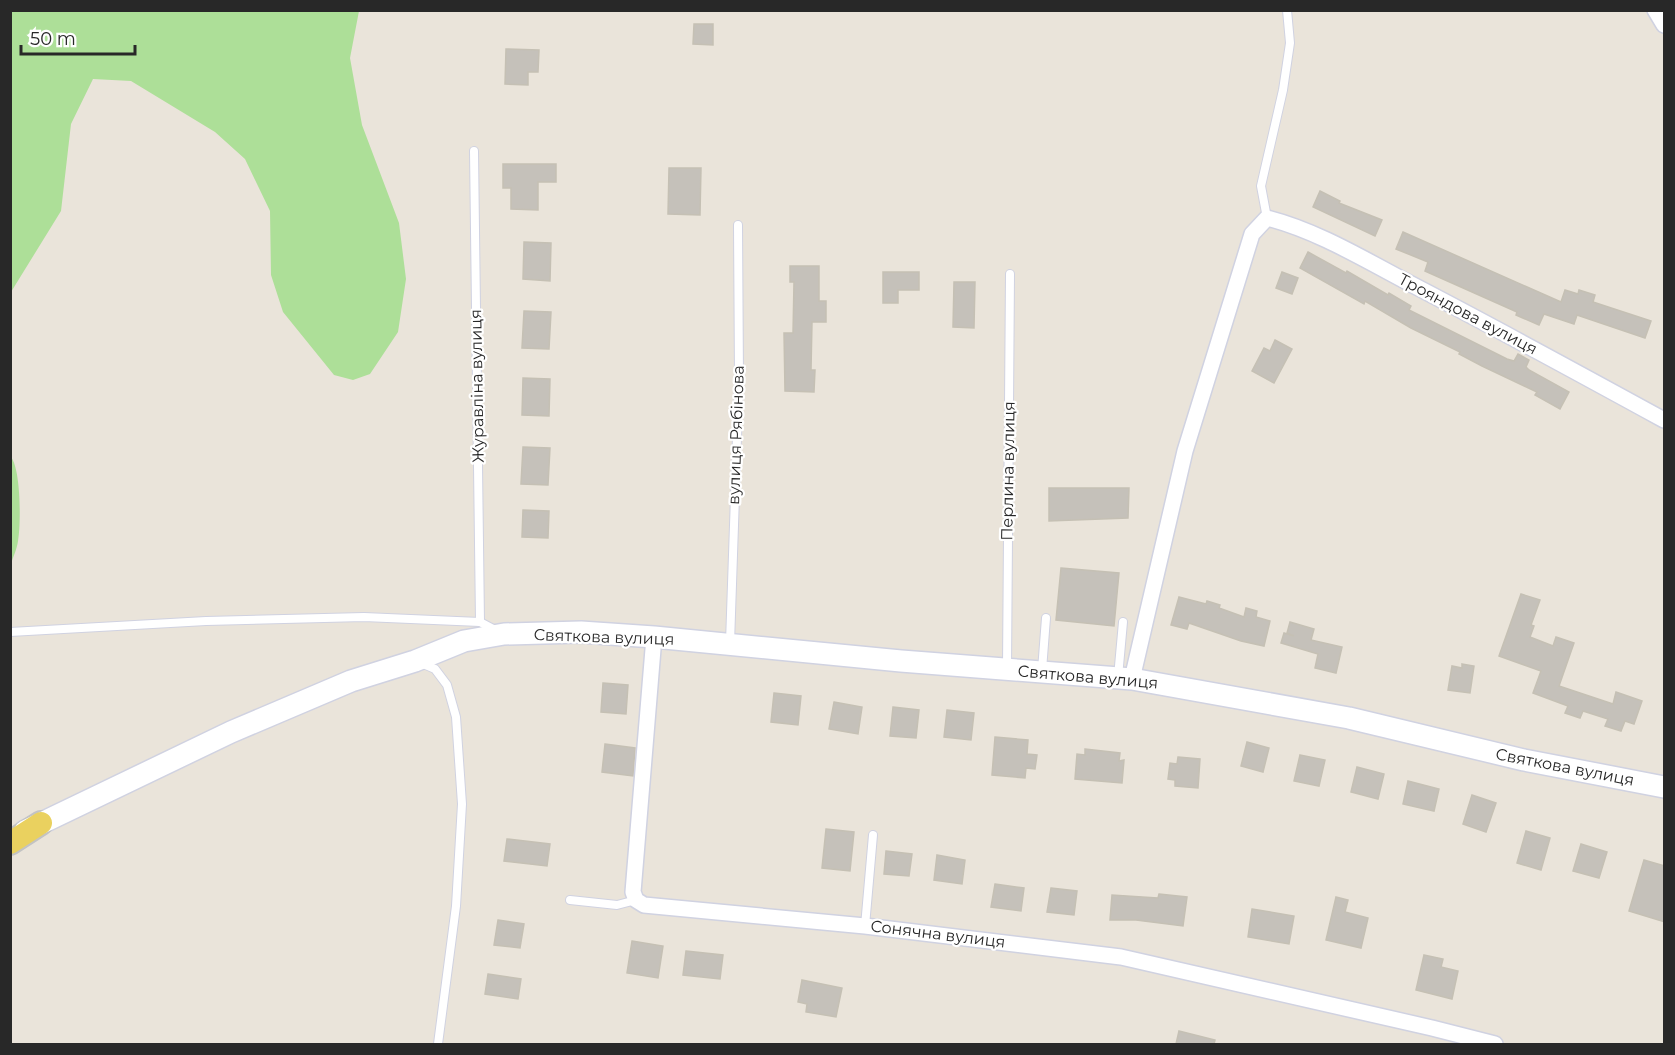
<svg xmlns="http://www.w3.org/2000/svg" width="1675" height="1055" viewBox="0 0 1675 1055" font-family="Montserrat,sans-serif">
	<rect width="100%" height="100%" fill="#eae4da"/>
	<g fill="#addf98">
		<path d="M 11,10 L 359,11 L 350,58 L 362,125 L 399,223 L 406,279 L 398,332 L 370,374 L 353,380 L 334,375 L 283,312 L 271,275 L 270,211 L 245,159 L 215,132 L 131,81 L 93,79 L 71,124 L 61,211 L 11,292 Z"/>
		<path d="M 11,457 C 21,470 21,524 18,541 C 17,549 13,557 11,564 Z"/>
	</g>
	<g fill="#c5c1ba" stroke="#c5c0b4" stroke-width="1.5">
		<path d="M 694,24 L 713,24 L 713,45 L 693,44 Z"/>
		<path d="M 506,49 L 539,50 L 538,72 L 528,72 L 528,85 L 505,84 Z"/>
		<path d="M 503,164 L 556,164 L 556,182 L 538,182 L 538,210 L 511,209 L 511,188 L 503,188 Z"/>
		<path d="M 669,168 L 701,168 L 700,215 L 668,214 Z"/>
		<path d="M 1320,191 L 1340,201 L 1339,203 L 1382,220 L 1375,236 L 1313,207 Z"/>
		<path d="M 1403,232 L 1561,302 L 1565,290 L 1578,294 L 1579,290 L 1595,295 L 1593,302 L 1651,321 L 1645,338 L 1577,315 L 1574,324 L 1544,314 L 1539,325 L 1516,315 L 1517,312 L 1425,271 L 1428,262 L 1396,249 Z"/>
		<path d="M 524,242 L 551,243 L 550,281 L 523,279 Z"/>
		<path d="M 1308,252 L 1346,273 L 1347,271 L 1388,295 L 1389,293 L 1411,306 L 1409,310 L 1507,359 L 1514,361 L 1518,354 L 1529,360 L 1526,367 L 1529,370 L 1569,392 L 1560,409 L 1535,395 L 1537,392 L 1482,366 L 1459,354 L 1460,352 L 1411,328 L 1365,301 L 1364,304 L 1300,268 Z"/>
		<path d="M 790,266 L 819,266 L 819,301 L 826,301 L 826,322 L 812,322 L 811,370 L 815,370 L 814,392 L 785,391 L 784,333 L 793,333 L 794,282 L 790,282 Z"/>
		<path d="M 883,272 L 919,272 L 919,290 L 898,290 L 898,303 L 883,303 Z"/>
		<path d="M 1282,272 L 1298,278 L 1292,294 L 1276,288 Z"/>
		<path d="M 954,282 L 975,282 L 974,328 L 953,327 Z"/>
		<path d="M 524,311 L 551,312 L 549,349 L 522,348 Z"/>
		<path d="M 1275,340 L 1292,349 L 1274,383 L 1252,371 L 1264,348 L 1270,351 Z"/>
		<path d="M 523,378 L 550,379 L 549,416 L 522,415 Z"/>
		<path d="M 523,447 L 550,448 L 548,485 L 521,484 Z"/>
		<path d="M 1049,488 L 1129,488 L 1128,518 L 1049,521 Z"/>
		<path d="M 523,510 L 549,511 L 548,538 L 522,537 Z"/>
		<path d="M 1061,568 L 1119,573 L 1114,626 L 1056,620 Z"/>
		<path d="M 1521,594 L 1540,600 L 1531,625 L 1534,626 L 1530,637 L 1553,646 L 1556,637 L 1574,643 L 1559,686 L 1613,704 L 1616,692 L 1642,701 L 1634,724 L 1625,721 L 1621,731 L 1605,726 L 1608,719 L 1583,711 L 1580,718 L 1565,713 L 1568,706 L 1533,693 L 1541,671 L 1499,656 Z"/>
		<path d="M 1179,597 L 1206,604 L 1207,601 L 1220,605 L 1219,608 L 1244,617 L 1246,608 L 1257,611 L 1256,617 L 1270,621 L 1264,646 L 1241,641 L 1189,623 L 1187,629 L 1171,625 Z"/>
		<path d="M 1290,622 L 1314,629 L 1311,640 L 1342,647 L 1336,673 L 1315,668 L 1318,654 L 1281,643 L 1284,633 L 1294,636 L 1287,633 Z"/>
		<path d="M 1462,664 L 1474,666 L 1470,693 L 1448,690 L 1452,666 L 1462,668 Z"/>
		<path d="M 603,683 L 628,685 L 626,714 L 601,712 Z"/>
		<path d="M 774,693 L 801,696 L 798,725 L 771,722 Z"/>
		<path d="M 834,702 L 862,707 L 858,734 L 829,729 Z"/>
		<path d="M 893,707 L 919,710 L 916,738 L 890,736 Z"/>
		<path d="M 947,710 L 974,713 L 971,740 L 944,737 Z"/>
		<path d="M 995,737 L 1028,740 L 1027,754 L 1037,755 L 1035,769 L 1026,768 L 1025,778 L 992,775 Z"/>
		<path d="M 1247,742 L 1269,748 L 1263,772 L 1241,766 Z"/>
		<path d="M 605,744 L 635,748 L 633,776 L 602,772 Z"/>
		<path d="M 1085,749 L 1120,753 L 1119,761 L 1124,760 L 1122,783 L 1075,779 L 1077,754 L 1085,755 Z"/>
		<path d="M 1300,755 L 1325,760 L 1319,786 L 1294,781 Z"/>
		<path d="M 1178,757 L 1200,759 L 1198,788 L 1175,786 L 1175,780 L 1168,779 L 1170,763 L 1177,764 Z"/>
		<path d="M 1357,767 L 1384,774 L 1378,799 L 1351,792 Z"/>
		<path d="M 1408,781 L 1439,789 L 1434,811 L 1403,804 Z"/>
		<path d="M 1472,795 L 1496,803 L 1486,832 L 1463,824 Z"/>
		<path d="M 826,829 L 854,832 L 850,871 L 822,868 Z"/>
		<path d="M 1526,831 L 1550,838 L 1541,870 L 1517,863 Z"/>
		<path d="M 507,839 L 550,844 L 547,866 L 504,861 Z"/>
		<path d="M 1581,844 L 1607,852 L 1599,878 L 1573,871 Z"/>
		<path d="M 886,851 L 912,854 L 909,876 L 884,874 Z"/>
		<path d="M 937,855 L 965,860 L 962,884 L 934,880 Z"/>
		<path d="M 1644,860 L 1665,866 L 1665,922 L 1629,911 Z"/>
		<path d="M 995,884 L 1024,888 L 1021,911 L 991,907 Z"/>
		<path d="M 1051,888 L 1077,891 L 1074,915 L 1047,912 Z"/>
		<path d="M 1159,894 L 1187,897 L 1183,926 L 1136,920 L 1110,920 L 1112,895 L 1158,898 Z"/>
		<path d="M 1336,897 L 1348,900 L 1345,912 L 1368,918 L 1361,948 L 1326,940 Z"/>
		<path d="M 1252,909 L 1294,916 L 1289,944 L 1248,937 Z"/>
		<path d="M 498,920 L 524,924 L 520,948 L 494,945 Z"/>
		<path d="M 632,941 L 663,946 L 658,978 L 627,973 Z"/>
		<path d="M 686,951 L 723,955 L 720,979 L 683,975 Z"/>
		<path d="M 1424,955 L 1443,959 L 1441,967 L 1458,971 L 1452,999 L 1416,990 Z"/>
		<path d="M 488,974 L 521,979 L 518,999 L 485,994 Z"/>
		<path d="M 802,980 L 842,988 L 836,1017 L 806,1012 L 807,1004 L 798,1002 Z"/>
		<path d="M 1179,1031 L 1215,1040 L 1214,1044 L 1176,1044 Z"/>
	</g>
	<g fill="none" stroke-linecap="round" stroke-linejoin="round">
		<g stroke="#d0d2e1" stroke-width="10">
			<g id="lane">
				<path d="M 474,151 L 480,622"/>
				<path d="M 1267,218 L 1261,186 L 1283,90 L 1290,43 L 1287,10"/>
				<path d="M 10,632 L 206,621 L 364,617 L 480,622 L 497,631"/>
				<path d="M 730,643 L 739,378 L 738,225"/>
				<path d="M 421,663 L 435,669 L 447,685 L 456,717 L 462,804 L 456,906 L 438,1044"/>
				<path d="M 1007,668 L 1010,274"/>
				<path d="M 1042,670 L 1046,618"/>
				<path d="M 1118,677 L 1123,622"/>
				<path d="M 570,900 L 617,905 L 636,900"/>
				<path d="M 865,926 L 873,835"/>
			</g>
		</g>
		<g stroke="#d0d2e1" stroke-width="18">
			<g id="street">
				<path d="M 1655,10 L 1664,25"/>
				<path d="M 654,637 L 633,892 L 636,900 L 644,905 L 865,926 L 1121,957 L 1432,1028 L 1495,1044"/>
				<path d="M 1132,679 L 1185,451 L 1252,234 L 1267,218 C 1318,231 1365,260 1411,284 C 1496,328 1580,374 1664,420"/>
			</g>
		</g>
		<g stroke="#d0d2e1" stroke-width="24">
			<path id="secondary" d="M 25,831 L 231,732 L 351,681 L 415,661 L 464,641 L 504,634 L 581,632 L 654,637 L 901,661 L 1132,679 L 1349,718 L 1524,760 L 1664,787"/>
		</g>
		<g stroke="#c3c3c3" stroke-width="26">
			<path id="primary" d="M 10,843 L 41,823"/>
		</g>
		<use href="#lane" stroke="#fff" stroke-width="8"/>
		<use href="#street" stroke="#fff" stroke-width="15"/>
		<use href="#secondary" stroke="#fff" stroke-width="21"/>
		<use href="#primary" stroke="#ead15f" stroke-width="22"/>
	</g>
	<g text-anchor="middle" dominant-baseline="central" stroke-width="4.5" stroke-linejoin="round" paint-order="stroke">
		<g font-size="16" fill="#282828" stroke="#fff">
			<text transform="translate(1468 314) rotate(28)">Трояндова вулиця</text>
			<text transform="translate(477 386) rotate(-91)">Журавліна вулиця</text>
			<text transform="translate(736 435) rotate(-88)">вулиця Рябінова</text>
			<text transform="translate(1008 471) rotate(-89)">Перлина вулиця</text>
			<text transform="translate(604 637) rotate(2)">Святкова вулиця</text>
			<text transform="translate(1088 677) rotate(5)">Святкова вулиця</text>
			<text transform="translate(1565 767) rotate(11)">Святкова вулиця</text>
			<text transform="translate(938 934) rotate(7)">Сонячна вулиця</text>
		</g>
	</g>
	<rect width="1675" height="1055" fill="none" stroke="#282828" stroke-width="24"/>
	<path d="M21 45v9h114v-9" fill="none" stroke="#282828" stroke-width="3"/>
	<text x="30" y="45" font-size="18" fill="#282828" stroke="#ffffff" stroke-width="4.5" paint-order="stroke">50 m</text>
</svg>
